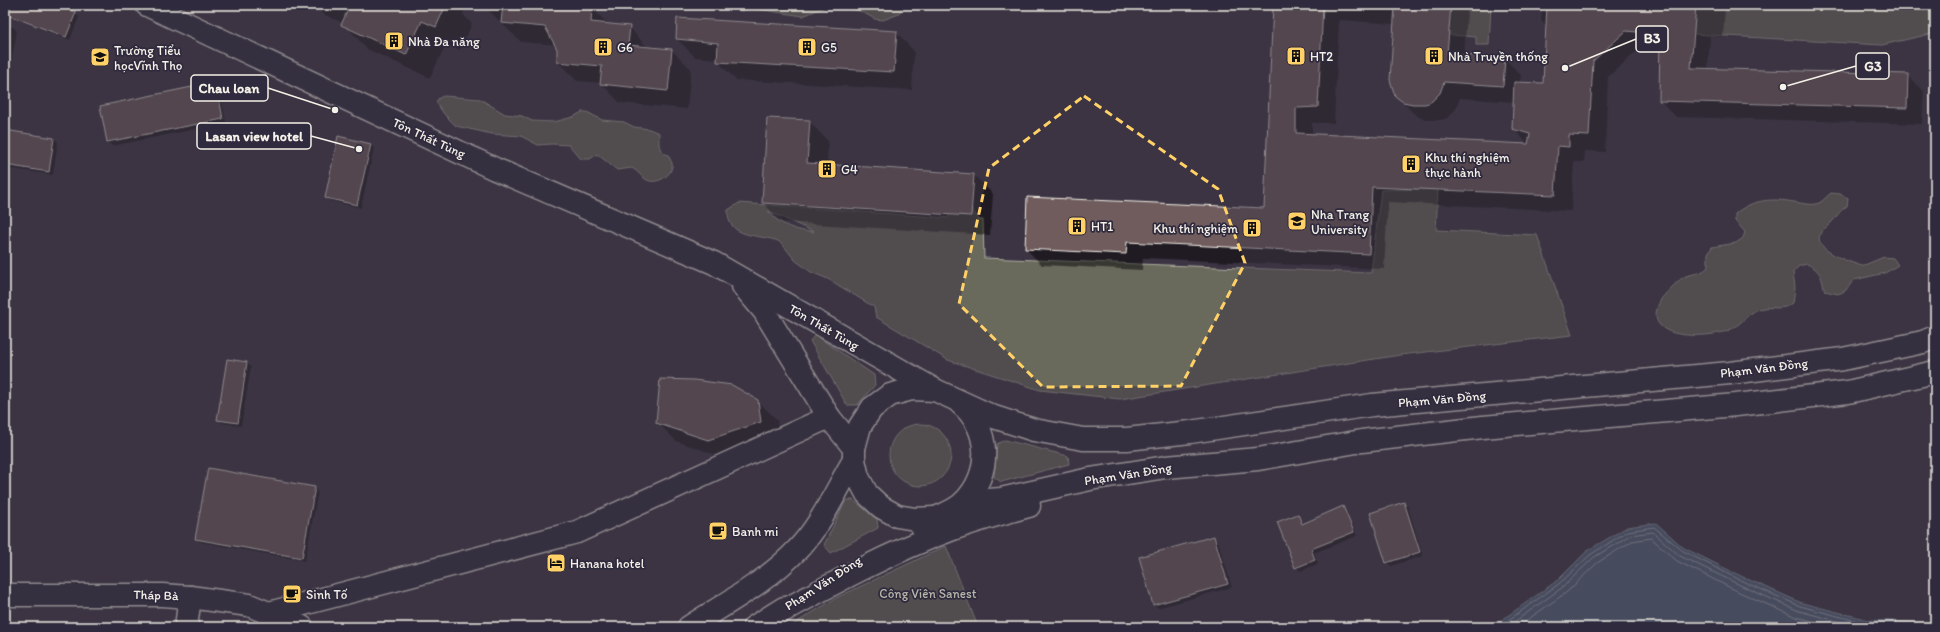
<svg xmlns="http://www.w3.org/2000/svg" width="1940" height="632" viewBox="0 0 1940 632" font-family="Itim,sans-serif">
	<rect width="100%" height="100%" fill="#3c3443"/>
	<filter id="ink" filterUnits="userSpaceOnUse"><feTurbulence type="fractalNoise" baseFrequency=".025" numOctaves="2"/><feDisplacementMap in="SourceGraphic" scale="8" xChannelSelector="R" yChannelSelector="G"/><feConvolveMatrix kernelMatrix="1 2 1 2 8 2 1 2 1" color-interpolation-filters="sRGB"/></filter>
	<g filter="url(#ink)">
		<g fill="#6a6b5c" stroke="#afaea2" fill-rule="evenodd">
			<path d="M 722,5 L 903,5 L 899,14 L 883,20 L 875,19 L 860,11 L 836,6 L 827,6 L 803,16 L 750,8 L 742,11 Z"/>
			<path d="M 1417,5 L 1491,5 L 1489,45 L 1476,45 L 1476,37 L 1417,32 Z"/>
			<path d="M 1677,5 L 1935,5 L 1935,33 L 1882,45 L 1676,33 Z"/>
			<path d="M 444,96 L 480,99 L 505,114 L 522,116 L 532,121 L 554,122 L 573,117 L 582,112 L 587,112 L 602,120 L 624,122 L 634,127 L 649,129 L 659,133 C 659,143 657,151 668,155 C 669,157 671,161 672,163 C 674,175 657,185 647,180 C 641,177 638,171 632,168 L 617,170 L 597,154 L 590,159 L 581,159 L 569,145 L 552,144 L 538,145 L 521,136 L 492,134 L 456,126 L 444,114 L 436,102 L 439,98 Z"/>
			<path d="M 1438,189 L 1436,230 L 1537,235 L 1572,335 L 1400,355 L 1120,399 L 1040,390 L 948,360 L 876,317 L 874,307 L 828,279 L 811,272 L 795,260 L 783,245 L 778,241 C 760,234 726,239 728,210 L 739,203 L 948,218 L 952,210 L 970,206 L 979,220 L 983,220 L 984,258 L 1371,273 L 1381,190 ZM 768,211 L 814,232 C 798,232 777,224 768,211 Z"/>
			<path d="M 1831,193 L 1840,194 L 1848,198 L 1847,206 C 1838,212 1837,217 1830,224 C 1827,227 1823,229 1821,232 C 1810,250 1850,262 1862,266 L 1884,257 L 1893,258 L 1898,265 L 1885,273 L 1854,280 L 1845,291 L 1838,294 L 1825,291 C 1821,277 1822,271 1807,264 L 1799,266 L 1793,272 L 1795,287 L 1793,303 C 1780,312 1772,305 1759,309 C 1747,313 1741,326 1727,331 C 1702,339 1636,340 1662,298 C 1666,293 1680,278 1686,276 C 1695,273 1702,274 1708,267 L 1708,253 L 1712,247 L 1736,243 L 1743,238 L 1745,232 L 1735,221 L 1735,214 C 1752,199 1773,198 1794,202 C 1802,203 1811,206 1819,203 C 1823,201 1827,196 1831,193 Z"/>
			<path d="M 815,335 L 874,375 L 875,385 L 857,405 L 847,405 L 810,341 Z"/>
			<circle cx="920" cy="455" r="31"/>
			<path d="M 1005,440 L 1068,456 L 1069,464 L 1001,482 L 994,477 L 997,444 Z"/>
			<path d="M 846,500 L 853,500 L 877,519 L 878,528 L 831,553 L 824,545 Z"/>
			<path d="M 946,546 L 978,627 L 789,627 L 836,598 Z"/>
		</g>
		<path fill="#52667d" stroke="#939ea8" d="M 1656,523 L 1684,548 L 1745,578 L 1802,603 L 1869,620 L 1929,623 L 1935,620 L 1935,627 L 1492,627 L 1558,580 L 1587,551 L 1627,527 Z"/>
		<g fill="#0007" fill-rule="evenodd">
			<path d="M 19,5 L 54,5 L 75,13 L 79,17 L 70,40 L 18,20 L 14,17 Z"/>
			<path d="M 314,5 L 458,5 L 464,11 L 463,14 L 472,24 L 460,50 L 446,44 L 430,78 L 367,49 L 343,23 L 323,14 Z"/>
			<path d="M 483,5 L 582,5 L 584,8 L 592,8 L 609,25 L 629,27 L 648,48 L 672,50 L 691,69 L 687,109 L 620,103 L 601,83 L 577,81 L 558,62 L 558,49 L 556,45 L 521,42 Z"/>
			<path d="M 1143,5 L 1461,5 L 1467,11 L 1464,56 L 1505,59 L 1521,75 L 1520,83 L 1544,84 L 1547,26 L 1541,21 L 1542,5 L 1721,5 L 1725,9 L 1723,37 L 1710,36 L 1708,69 L 1907,75 L 1924,91 L 1922,124 L 1676,117 L 1660,100 L 1661,48 L 1642,47 L 1608,77 L 1605,152 L 1585,151 L 1584,162 L 1574,162 L 1571,211 L 1388,202 L 1384,269 L 1143,258 L 1142,270 L 1042,265 L 1026,249 L 1265,209 L 1274,11 ZM 1339,20 L 1395,24 L 1396,96 L 1412,112 L 1420,118 L 1430,120 L 1442,120 L 1447,118 L 1456,109 L 1460,98 L 1514,102 L 1513,129 L 1529,145 L 1312,135 L 1312,123 L 1334,123 Z"/>
			<path d="M 5,26 L 13,27 L 17,31 L 5,98 Z"/>
			<path d="M 896,32 L 914,51 L 912,90 L 736,80 L 718,62 L 718,59 L 695,57 L 677,39 Z"/>
			<path d="M 216,84 L 219,87 L 226,123 L 112,146 L 108,142 L 101,107 Z"/>
			<path d="M 809,121 L 828,141 L 827,166 L 974,175 L 993,194 L 990,235 L 782,222 L 763,203 Z"/>
			<path d="M 5,131 L 54,138 L 58,142 L 53,175 L 5,168 Z"/>
			<path d="M 370,144 L 374,148 L 361,208 L 330,201 L 326,198 Z"/>
			<path d="M 228,360 L 247,363 L 251,367 L 241,426 L 222,423 L 218,419 Z"/>
			<path d="M 758,401 L 777,420 L 780,441 L 728,459 L 676,441 L 657,422 Z"/>
			<path d="M 314,488 L 318,492 L 305,561 L 200,542 L 196,538 Z"/>
			<path d="M 1404,503 L 1408,507 L 1423,556 L 1391,566 L 1387,562 Z"/>
			<path d="M 1342,508 L 1346,511 L 1357,536 L 1314,553 L 1318,564 L 1300,571 L 1296,567 L 1298,515 L 1303,524 Z"/>
			<path d="M 1214,537 L 1218,541 L 1232,587 L 1158,608 L 1154,605 L 1141,558 Z"/>
			<path d="M 526,622 L 549,627 L 525,627 Z"/>
		</g>
		<g fill="none" stroke-linecap="round" stroke-linejoin="round">
			<g stroke="#b3b9bd" stroke-width="1">
				<path d="M 1499,627 L 1560,583 L 1590,555 L 1628,531 L 1654,527 L 1683,551 L 1744,582 L 1800,606 L 1868,624 L 1929,627 L 1935,624"/>
				<path d="M 1507,627 L 1563,587 L 1593,558 L 1630,535 L 1653,532 L 1680,556 L 1742,586 L 1799,611 L 1860,627"/>
				<path d="M 1517,627 L 1567,592 L 1597,563 L 1632,541 L 1651,538 L 1677,561 L 1739,592 L 1796,617 L 1836,627"/>
			</g>
		</g>
		<g fill="#705b5d" stroke="#f4f1e8">
			<path d="M 5,5 L 57,5 L 76,12 L 66,37 L 5,14 Z"/>
			<path d="M 350,5 L 446,5 L 436,27 L 422,21 L 406,55 L 341,25 Z"/>
			<path d="M 503,5 L 568,5 L 592,7 L 591,22 L 630,26 L 628,45 L 672,49 L 668,91 L 600,84 L 602,66 L 557,62 L 557,49 L 545,27 L 501,23 Z"/>
			<path d="M 1273,5 L 1323,5 L 1318,107 L 1296,108 L 1296,133 L 1528,144 L 1530,134 L 1512,129 L 1514,82 L 1543,83 L 1547,5 L 1696,5 L 1691,68 L 1908,74 L 1907,108 L 1659,101 L 1660,34 L 1626,31 L 1593,61 L 1589,136 L 1569,135 L 1569,147 L 1558,146 L 1555,195 L 1372,187 L 1369,254 L 1127,242 L 1126,254 L 1025,249 L 1027,197 L 1264,208 Z"/>
			<path d="M 1395,5 L 1451,5 L 1447,54 L 1505,58 L 1503,86 L 1444,82 L 1440,93 L 1431,102 L 1425,104 L 1413,104 L 1403,102 L 1395,96 L 1390,80 Z"/>
			<path d="M 677,18 L 897,31 L 894,72 L 717,62 L 718,43 L 676,39 Z"/>
			<path d="M 216,82 L 223,119 L 107,142 L 100,106 Z"/>
			<path d="M 767,118 L 810,120 L 807,163 L 974,174 L 971,216 L 762,203 Z"/>
			<path d="M 5,130 L 54,138 L 49,172 L 5,165 Z"/>
			<path d="M 338,136 L 371,144 L 357,205 L 325,198 Z"/>
			<path d="M 227,359 L 247,362 L 238,423 L 217,420 Z"/>
			<path d="M 660,379 L 694,380 L 732,385 L 758,400 L 761,422 L 708,440 L 656,423 Z"/>
			<path d="M 208,468 L 315,487 L 302,558 L 195,539 Z"/>
			<path d="M 1404,502 L 1420,552 L 1386,563 L 1370,513 Z"/>
			<path d="M 1343,506 L 1354,532 L 1311,549 L 1315,560 L 1295,568 L 1277,522 L 1298,514 L 1302,524 Z"/>
			<path d="M 1214,536 L 1228,584 L 1153,605 L 1139,557 Z"/>
		</g>
		<g fill="none" stroke-linecap="round" stroke-linejoin="round">
			<g stroke="#f4f1e8" stroke-width="25">
				<g id="minor">
					<path d="M 5,595 L 162,595 L 190,597 L 249,605 L 302,627"/>
					<path d="M 269,613 L 577,532 L 829,417"/>
					<path d="M 186,627 L 190,597"/>
				</g>
			</g>
			<g stroke="#f4f1e8" stroke-width="25">
				<g id="secondary">
					<path d="M 147,5 L 495,169 L 714,263 L 935,390"/>
					<path d="M 743,286 L 764,311 L 829,417 L 854,448"/>
				</g>
			</g>
			<g stroke="#f4f1e8" stroke-width="25">
				<g id="primary">
					<path d="M 964,502 L 1001,499 L 1090,479 L 1166,467 L 1258,459 L 1362,441 L 1483,427 L 1736,405 L 1848,392 L 1935,372"/>
					<path d="M 934,518 L 915,519 L 897,516 L 881,507 L 867,494 L 858,477 L 854,460 L 854,448 L 860,426 L 872,408 L 890,395 L 912,389 L 935,390 L 994,417 L 1034,430 L 1083,439 L 1127,439 L 1190,432 L 1372,405 L 1730,373 L 1843,359 L 1923,342 L 1935,337"/>
					<path d="M 921,525 C 935,517 953,513 964,502 C 992,473 991,429 960,403"/>
					<path d="M 772,617 C 830,585 890,552 953,529 C 978,520 1003,513 1029,506"/>
					<path d="M 689,627 C 726,603 767,582 798,549 C 822,524 836,490 854,460"/>
					<path d="M 754,627 L 784,608"/>
				</g>
			</g>
			<use href="#minor" stroke="#2f2a3d" stroke-width="22"/>
			<use href="#secondary" stroke="#2f2a3d" stroke-width="22"/>
			<use href="#primary" stroke="#2f2a3d" stroke-width="22"/>
		</g>
	</g>
	<path d="M0 0H1940V632H0ZM 1084,96 L 1218,189 L 1245,263 L 1181,386 L 1043,387 L 959,304 L 989,168 Z" fill="#3c3443" fill-opacity=".55" fill-rule="evenodd"/>
	<path fill="none" stroke="#ffd166" stroke-width="3" stroke-dasharray="8 5" stroke-linejoin="round" d="M 1084,96 L 1218,189 L 1245,263 L 1181,386 L 1043,387 L 959,304 L 989,168 Z"/>
	<defs>
		<g id="building-square" transform="scale(1)"><rect x="-9" y="-9" width="18" height="18" rx="4" fill="#ffd166" stroke="#2f2a3d"/><path d="M-4-6H4V6H1V3H-1V6H-4ZM-2.5-4.3h1.7v1.8h-1.7ZM.8-4.3h1.7v1.8H.8ZM-2.5-1h1.7V.8h-1.7ZM.8-1h1.7V.8H.8Z" fill="#111"/></g>
		<g id="school-square" transform="scale(1)"><rect x="-9" y="-9" width="18" height="18" rx="4" fill="#ffd166" stroke="#2f2a3d"/><path d="M0-5L7-2L0 1L-7-2ZM-4 1L0 2.5L4 1V4Q0 6-4 4Z" fill="#111"/></g>
		<g id="university-square" transform="scale(1)"><rect x="-9" y="-9" width="18" height="18" rx="4" fill="#ffd166" stroke="#2f2a3d"/><path d="M0-5L7-2L0 1L-7-2ZM-4 1L0 2.5L4 1V4Q0 6-4 4Z" fill="#111"/></g>
		<g id="cafe-square" transform="scale(1)"><rect x="-9" y="-9" width="18" height="18" rx="4" fill="#ffd166" stroke="#2f2a3d"/><path d="M-5.5-4.5H6V0H3Q3 3.5 0 3.5H-2.5Q-5.5 3.5-5.5 0ZM3-3.2v2h1.7v-2ZM-6 4.5H4V6H-6Z" fill="#111"/></g>
		<g id="hotel-square" transform="scale(1)"><rect x="-9" y="-9" width="18" height="18" rx="4" fill="#ffd166" stroke="#2f2a3d"/><path d="M-6-4.5h1.5V1H6V5H4.5V3h-9V5H-6ZM-4 0a1.8 1.8 0 1 1 3.6 0ZM.5 0V-2.5h3Q6-2.5 6 0Z" fill="#111"/></g>
	</defs>
	<g fill-rule="evenodd">
		<use href="#building-square" x="394" y="41"/>
		<use href="#building-square" x="603" y="47"/>
		<use href="#building-square" x="807" y="47"/>
		<use href="#building-square" x="1296" y="56"/>
		<use href="#building-square" x="1434" y="56"/>
		<use href="#school-square" x="100" y="57"/>
		<use href="#building-square" x="1411" y="164"/>
		<use href="#building-square" x="827" y="169"/>
		<use href="#university-square" x="1297" y="221"/>
		<use href="#building-square" x="1077" y="226"/>
		<use href="#building-square" x="1252" y="228"/>
		<use href="#cafe-square" x="718" y="531"/>
		<use href="#hotel-square" x="556" y="563"/>
		<use href="#cafe-square" x="292" y="594"/>
	</g>
	<g text-anchor="middle" dominant-baseline="central" stroke-width="3.5" stroke-linejoin="round" paint-order="stroke">
		<g font-size="13" fill="#f4f1e8" stroke="#2f2a3d" text-anchor="start">
			<text x="408" y="41">Nhà Đa năng</text>
			<text x="617" y="47">G6</text>
			<text x="821" y="47">G5</text>
			<text x="114" y="50">Trường Tiểu<tspan x="114" dy="15">họcVĩnh Thọ</tspan></text>
			<text x="1310" y="56">HT2</text>
			<text x="1448" y="56">Nhà Truyền thống</text>
			<text x="1425" y="157">Khu thí nghiệm<tspan x="1425" dy="15">thực hành</tspan></text>
			<text x="841" y="169">G4</text>
			<text x="1311" y="214">Nha Trang<tspan x="1311" dy="15">University</tspan></text>
			<text x="1091" y="226">HT1</text>
			<text x="1238" y="228" text-anchor="end">Khu thí nghiệm</text>
			<text x="732" y="531">Banh mi</text>
			<text x="570" y="563">Hanana hotel</text>
			<text x="306" y="594">Sinh Tố</text>
		</g>
		<g font-size="13" fill="#f4f1e8" stroke="#2f2a3d">
			<text transform="translate(429 138) rotate(25)">Tôn Thất Tùng</text>
			<text transform="translate(824 327) rotate(30)">Tôn Thất Tùng</text>
			<text transform="translate(1764 368) rotate(-7)">Phạm Văn Đồng</text>
			<text transform="translate(1442 399) rotate(-5)">Phạm Văn Đồng</text>
			<text transform="translate(1128 474) rotate(-9)">Phạm Văn Đồng</text>
			<text transform="translate(823 583) rotate(-33)">Phạm Văn Đồng</text>
			<text transform="translate(156 595) rotate(2)">Tháp Bà</text>
		</g>
		<g font-size="13" fill="#b6b5a9" stroke="#2f2a3d">
			<text x="928" y="593">Công Viên Sanest</text>
		</g>
	</g>
	<path fill="none" stroke="#f4f1e8" stroke-width="1.5" d="M1565 68L1636 39M1783 87L1856 66M335 110L268 88M359 149L311 136"/>
	<g fill="#f4f1e8" stroke="#2f2a3d" stroke-width="1.5">
		<circle cx="1565" cy="68" r="4"/>
		<circle cx="1783" cy="87" r="4"/>
		<circle cx="335" cy="110" r="4"/>
		<circle cx="359" cy="149" r="4"/>
	</g>
	<g fill="#2f2a3d" stroke="#f4f1e8" stroke-width="1.5">
		<rect x="1636" y="26" width="32" height="26" rx="4"/>
		<rect x="1856" y="53" width="33" height="26" rx="4"/>
		<rect x="191" y="75" width="77" height="26" rx="4"/>
		<rect x="197" y="123" width="114" height="26" rx="4"/>
	</g>
	<g font-size="14" text-anchor="middle" font-weight="bold" fill="#f4f1e8">
		<text x="1652" y="43">B3</text>
		<text x="1873" y="71">G3</text>
		<text x="229" y="93">Chau loan</text>
		<text x="254" y="141">Lasan view hotel</text>
	</g>
	<rect width="1940" height="632" fill="none" stroke="#2f2a3d" stroke-width="20"/>
	<rect x="10" y="10" width="1920" height="612" fill="none" stroke="#f4f1e8" stroke-width="1.5" filter="url(#ink)"/>
</svg>
